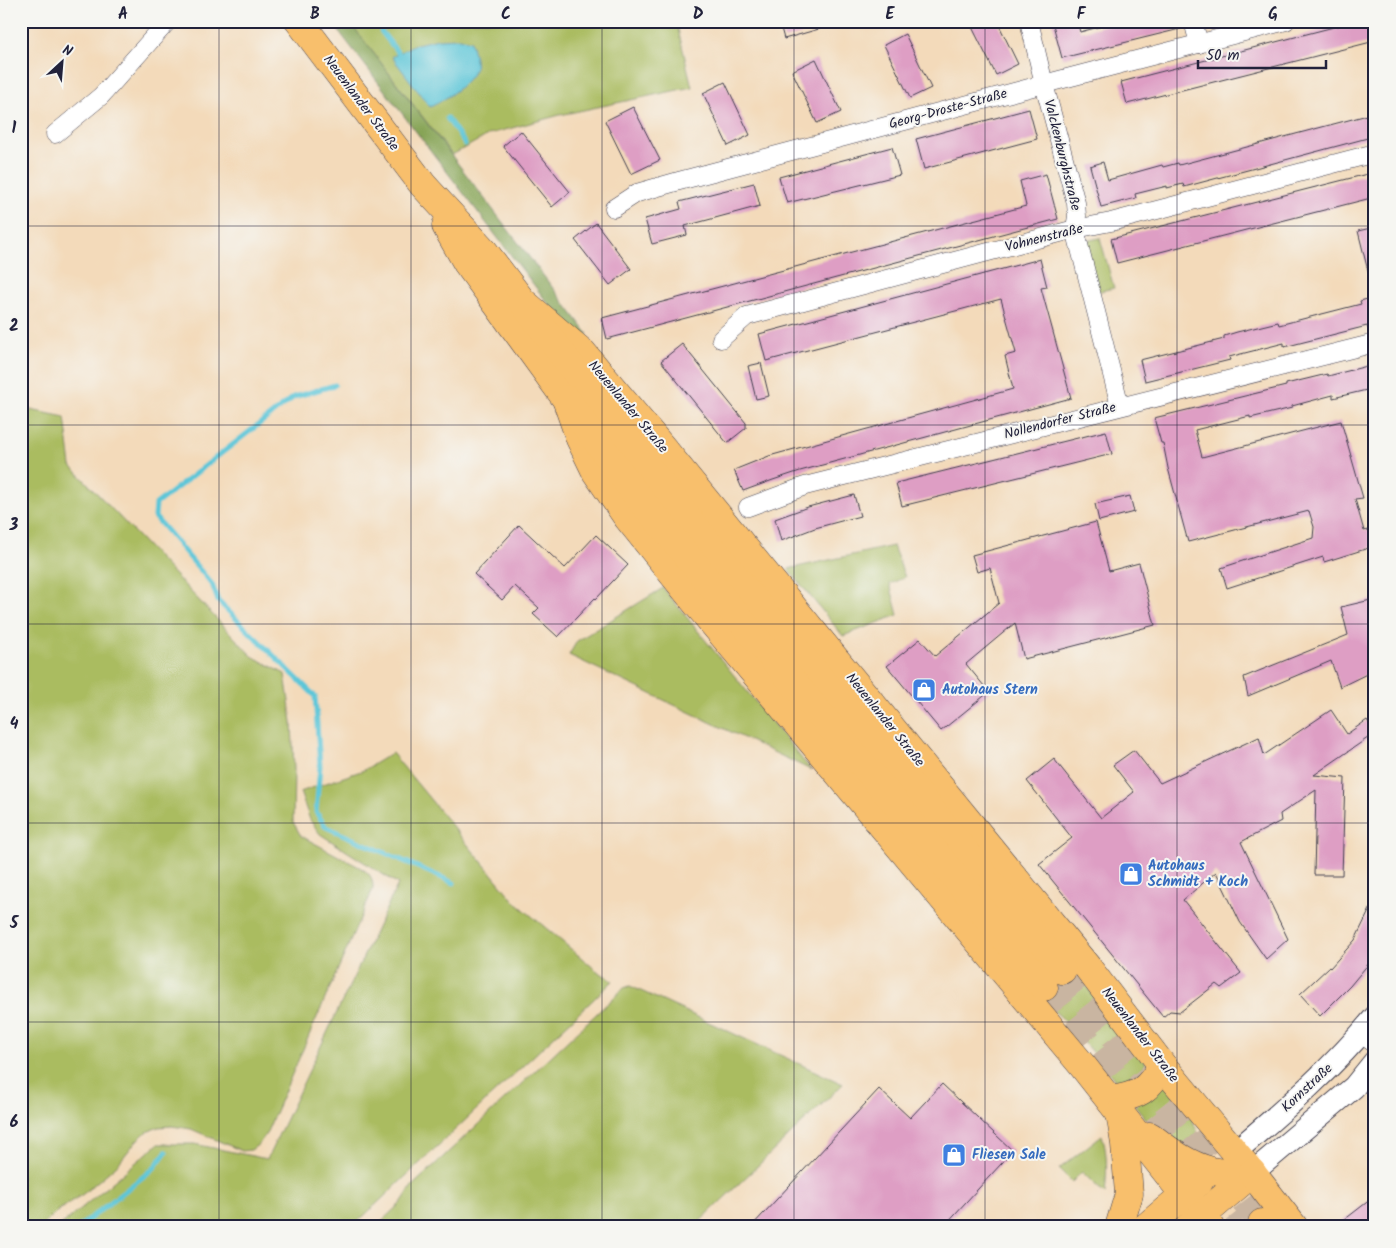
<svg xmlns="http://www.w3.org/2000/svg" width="1396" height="1248" viewBox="0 0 1396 1248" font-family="Kalam,sans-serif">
	<rect width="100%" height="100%" fill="#f6f6f2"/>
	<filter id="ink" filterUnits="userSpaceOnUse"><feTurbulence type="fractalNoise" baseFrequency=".02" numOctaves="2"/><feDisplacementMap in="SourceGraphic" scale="10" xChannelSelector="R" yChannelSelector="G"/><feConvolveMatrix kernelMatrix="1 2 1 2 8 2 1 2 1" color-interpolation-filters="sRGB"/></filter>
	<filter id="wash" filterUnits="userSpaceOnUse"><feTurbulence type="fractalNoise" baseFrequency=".0096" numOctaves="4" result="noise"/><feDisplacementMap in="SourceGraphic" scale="20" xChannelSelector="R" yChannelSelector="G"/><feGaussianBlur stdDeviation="1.12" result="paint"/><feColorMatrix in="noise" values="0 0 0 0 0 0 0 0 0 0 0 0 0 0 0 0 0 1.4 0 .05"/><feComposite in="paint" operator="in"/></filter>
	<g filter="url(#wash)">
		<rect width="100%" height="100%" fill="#f3daba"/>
		<g fill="#aabc60" stroke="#666f4e">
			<path d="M 373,21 L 676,21 L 692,87 L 560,115 L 490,134 L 452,155 L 355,29 Z"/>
			<path d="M 1100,238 L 1114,288 L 1087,294 L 1080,242 Z"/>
			<path d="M 21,408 L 65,417 L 71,466 L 252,656 L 285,674 L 292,722 L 294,770 L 293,822 L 301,836 L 361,868 C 370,874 373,877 373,889 L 266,1134 L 259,1144 L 251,1150 L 242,1151 L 191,1129 L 172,1126 L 158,1127 L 145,1133 L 137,1140 L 118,1164 L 83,1194 L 59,1210 L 40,1227 L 21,1227 Z"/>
			<path d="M 893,546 L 905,577 L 890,584 L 898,615 L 843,636 L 788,569 Z"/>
			<path d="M 663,588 L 811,770 L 569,655 L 577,641 Z"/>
			<path d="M 392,753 L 515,902 L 596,970 L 613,981 L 352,1227 L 59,1227 L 158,1144 L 194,1144 L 267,1159 L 398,884 L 320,834 L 310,820 L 300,792 L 364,770 Z"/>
			<path d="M 1071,967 L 1145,1060 L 1146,1069 L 1141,1079 L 1124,1084 L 1115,1080 L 1077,1034 L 1061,1017 L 1036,996 Z"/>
			<path d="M 630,986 L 843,1084 L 694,1227 L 375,1227 L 401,1203 L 412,1186 L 624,988 Z"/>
			<path d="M 1163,1081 L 1192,1119 L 1198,1133 L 1180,1149 L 1155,1130 L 1134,1104 Z"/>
			<path d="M 1102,1135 C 1108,1154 1107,1175 1105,1194 L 1082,1172 L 1072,1182 L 1059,1169 Z"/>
		</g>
		<path fill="#87a456" stroke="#546348" d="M 331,21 L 373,21 L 355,29 L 588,334 L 570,332 Z"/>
		<path fill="#5dc6d8" stroke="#40748a" d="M 460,38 L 471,41 C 472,48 477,61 475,68 C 469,83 444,101 430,107 L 392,57 L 413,45 L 438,39 Z"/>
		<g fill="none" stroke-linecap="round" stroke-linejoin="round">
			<g stroke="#5dc6d8" stroke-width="5">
				<path d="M 381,31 L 402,58"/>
				<path d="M 447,118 L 465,144"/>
				<path d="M 335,385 L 294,397 L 156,504 L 155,517 L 212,584 L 218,601 L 315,696 L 320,766 L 316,812 L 326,827 L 454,883"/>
				<path d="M 79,1227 L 154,1168 L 166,1152"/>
			</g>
		</g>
		<g id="blocks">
			<g fill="#de9ec4">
				<path d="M 779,21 L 833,21 L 833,25 L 784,39 Z"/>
				<path d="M 969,21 L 997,21 L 1018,64 L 996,75 Z"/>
				<path d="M 1052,21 L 1077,21 L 1080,32 L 1121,21 L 1183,21 L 1184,28 L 1062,58 Z"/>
				<path d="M 1357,21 L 1375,21 L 1375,41 L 1127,104 L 1121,82 Z"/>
				<path d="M 905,34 L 931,88 L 910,98 L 884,45 Z"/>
				<path d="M 816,59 L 841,112 L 817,123 L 792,71 Z"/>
				<path d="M 725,82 L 750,135 L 728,146 L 703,93 Z"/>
				<path d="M 633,107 L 660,160 L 631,174 L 605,121 Z"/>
				<path d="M 1029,109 L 1037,139 L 924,169 L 916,139 Z"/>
				<path d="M 1375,113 L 1375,136 L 1184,187 L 1183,184 L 1167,188 L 1167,186 L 1135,194 L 1136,198 L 1101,207 L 1090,166 L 1103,162 L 1108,180 L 1162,165 L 1163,167 L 1178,163 L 1179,165 Z"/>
				<path d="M 521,131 L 570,192 L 552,207 L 503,146 Z"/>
				<path d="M 892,147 L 900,175 L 787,203 L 779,177 Z"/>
				<path d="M 1375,172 L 1375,197 L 1117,263 L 1111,239 Z"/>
				<path d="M 1046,174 L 1058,219 L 607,339 L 602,318 L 1026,206 L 1020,181 Z"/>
				<path d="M 754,183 L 760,206 L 685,226 L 687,235 L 652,244 L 645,219 L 681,209 L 679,202 Z"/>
				<path d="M 596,223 L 631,269 L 610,285 L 575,240 Z"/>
				<path d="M 1375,227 L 1375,278 L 1370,279 L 1358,231 Z"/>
				<path d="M 1040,259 L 1047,287 L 1041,288 L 1071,398 L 800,471 L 773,480 L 743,491 L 734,470 L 769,456 L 1013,389 L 1005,356 L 1016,353 L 1001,299 L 766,361 L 759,334 Z"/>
				<path d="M 1375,297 L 1375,333 L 1370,333 L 1367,326 L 1284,347 L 1284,343 L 1229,357 L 1230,360 L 1145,381 L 1140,360 L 1224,339 L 1224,336 L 1237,332 L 1278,322 L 1279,325 L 1361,304 L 1360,301 Z"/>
				<path d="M 682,344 L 746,423 L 746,428 L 727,443 L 661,361 Z"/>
				<path d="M 761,363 L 769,396 L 756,399 L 748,366 Z"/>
				<path d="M 1375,364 L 1375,388 L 1333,398 L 1333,395 L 1292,406 L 1292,408 L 1250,418 L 1250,416 L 1195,430 L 1202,457 L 1341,421 L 1363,498 L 1355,499 L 1364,531 L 1375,528 L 1375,546 L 1324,562 L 1323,557 L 1227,588 L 1221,568 L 1313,538 L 1314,527 L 1309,511 L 1188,542 L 1168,468 L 1163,443 L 1161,443 L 1154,418 L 1286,386 L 1286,384 L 1327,374 L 1328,376 Z"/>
				<path d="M 1106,431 L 1112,454 L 902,506 L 896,483 Z"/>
				<path d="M 854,495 L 860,516 L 815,528 L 781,541 L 775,519 L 808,507 Z"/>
				<path d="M 1130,496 L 1134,512 L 1099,521 L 1095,504 Z"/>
				<path d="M 1096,522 L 1109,571 L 1139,563 L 1155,625 L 1024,659 L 1015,623 L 966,664 L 989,692 L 941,731 L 887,666 L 920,639 L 935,656 L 999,603 L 990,568 L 977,572 L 972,555 Z"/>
				<path d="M 519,525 L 565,568 L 596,535 L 628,565 L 596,599 L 595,598 L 558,637 L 533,614 L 539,608 L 515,586 L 502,600 L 474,574 Z"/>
				<path d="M 1375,599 L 1375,670 L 1340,687 L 1331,661 L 1248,696 L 1244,677 L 1348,635 L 1341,607 Z"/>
				<path d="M 1331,710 L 1347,734 L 1367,720 L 1375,732 L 1375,733 L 1314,775 L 1345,778 L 1342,875 L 1314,875 L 1316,790 L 1280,814 L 1281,821 L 1241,842 L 1288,939 L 1266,959 L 1240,922 L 1216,872 L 1183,900 L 1241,973 L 1221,988 L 1216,984 L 1180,1012 L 1170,1011 L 1163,1017 L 1039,864 L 1072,838 L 1027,781 L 1054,759 L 1101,818 L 1134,792 L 1113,765 L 1134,750 L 1160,783 L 1259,737 L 1264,755 Z"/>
				<path d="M 1375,899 L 1375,956 L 1350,986 L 1320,1016 L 1300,994 L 1329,967 L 1330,968 L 1355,940 Z"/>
				<path d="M 942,1084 L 1013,1151 L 943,1227 L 751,1227 L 879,1089 L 910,1118 Z"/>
				<path d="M 1375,1196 L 1375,1227 L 1335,1227 Z"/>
			</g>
		</g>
	</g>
	<g filter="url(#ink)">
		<use href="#blocks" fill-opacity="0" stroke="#413e4e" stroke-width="1"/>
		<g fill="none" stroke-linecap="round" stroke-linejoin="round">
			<g stroke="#c9b5a1" stroke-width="28" stroke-dasharray="28 14" stroke-linecap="butt">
				<path d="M 1062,970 L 1262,1223"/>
				<path d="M 1044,987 L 1176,1152"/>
				<path d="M 1202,1186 L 1235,1227"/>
			</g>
			<g stroke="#413e4e" stroke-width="19">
				<g id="minor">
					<path d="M 1029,21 L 1044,84 L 1076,203 L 1077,216 L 1075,229 L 1120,406"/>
					<path d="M 1193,21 L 1199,44"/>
					<path d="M 55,134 L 101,96 L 168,21"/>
					<path d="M 614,208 L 637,193 L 679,181 L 1044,84 L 1286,21"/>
					<path d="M 721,339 L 747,316 L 1075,229 L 1111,222 L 1375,153"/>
					<path d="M 748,507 L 805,486 L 1375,343"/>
					<path d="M 1361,1034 L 1375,1044"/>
				</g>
			</g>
			<g stroke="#413e4e" stroke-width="24">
				<g id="tertiary">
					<path d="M 1235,1152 C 1284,1110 1333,1068 1375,1017"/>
					<path d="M 1252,1173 L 1354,1087 L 1375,1061"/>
				</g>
			</g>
			<g stroke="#413e4e" stroke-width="29">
				<g id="primary">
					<path d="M 299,21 L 423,185 L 484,251 L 522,301 L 583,353 L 666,452 L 1088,968 L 1162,1065 L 1252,1173"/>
					<path d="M 446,226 L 467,263 L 566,399 L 580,439 L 596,472 L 627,517 L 696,603 L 1082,1065 L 1201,1216"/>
					<path d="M 1110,1100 C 1139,1096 1149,1090 1162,1065"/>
					<path d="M 1150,1136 C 1169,1151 1188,1165 1212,1171 C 1225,1174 1239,1173 1252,1173"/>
					<path d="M 1119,1227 L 1129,1194 L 1125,1144 L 1120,1113"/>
					<path d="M 1146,1227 L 1199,1182"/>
					<path d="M 1189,1227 L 1252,1173"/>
				</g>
			</g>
			<g stroke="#413e4e" stroke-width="29">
				<g id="trunk">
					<path d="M 522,301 L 652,473 L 757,604 L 910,784 L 1062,970"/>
					<path d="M 566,399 L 635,493 L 737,616 L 892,799 L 1044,987"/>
					<path d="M 1252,1173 L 1294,1227"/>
					<path d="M 1201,1216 L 1210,1227"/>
					<path d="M 1262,1223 L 1265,1227"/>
				</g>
			</g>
			<use href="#minor" stroke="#fff" stroke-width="18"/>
			<use href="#tertiary" stroke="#fff" stroke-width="22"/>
			<use href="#primary" stroke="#f8bf6c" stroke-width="28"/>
			<use href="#trunk" stroke="#f8bf6c" stroke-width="28"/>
		</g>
	</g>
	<path fill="none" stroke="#22223b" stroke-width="1" stroke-opacity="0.55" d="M 219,21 L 219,1227M 411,21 L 411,1227M 602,21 L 602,1227M 794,21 L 794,1227M 985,21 L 985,1227M 1177,21 L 1177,1227M 21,226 L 1375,226M 21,425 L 1375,425M 21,624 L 1375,624M 21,823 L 1375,823M 21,1022 L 1375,1022"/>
	<defs>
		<g id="shop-square" transform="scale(1.25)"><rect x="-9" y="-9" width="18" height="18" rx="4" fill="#3f7fe0" stroke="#f6f6f2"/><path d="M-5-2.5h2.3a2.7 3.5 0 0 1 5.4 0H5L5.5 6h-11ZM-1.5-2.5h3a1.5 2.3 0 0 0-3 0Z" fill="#fff"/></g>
	</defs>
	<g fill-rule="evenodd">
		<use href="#shop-square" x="924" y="690"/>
		<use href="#shop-square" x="1131" y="874"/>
		<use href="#shop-square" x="954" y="1155"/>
	</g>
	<g text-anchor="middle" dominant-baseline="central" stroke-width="4" stroke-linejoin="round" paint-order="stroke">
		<g font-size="14" fill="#22223b" stroke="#f6f6f2">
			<text transform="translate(361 103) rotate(53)">Neuenlander Straße</text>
			<text transform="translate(948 109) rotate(-15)">Georg-Droste-Straße</text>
			<text transform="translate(1062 155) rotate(76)">Valckenburghstraße</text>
			<text transform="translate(1044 238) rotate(-14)">Vohnenstraße</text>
			<text transform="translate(628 407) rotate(50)">Neuenlander Straße</text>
			<text transform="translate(1060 421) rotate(-14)">Nollendorfer Straße</text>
			<text transform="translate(885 720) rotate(51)">Neuenlander Straße</text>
			<text transform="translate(1140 1035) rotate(52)">Neuenlander Straße</text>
			<text transform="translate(1307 1088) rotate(-43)">Kornstraße</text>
		</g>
		<g font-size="14" font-weight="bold" fill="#366cbe" stroke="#f6f6f2" text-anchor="start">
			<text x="942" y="690">Autohaus Stern</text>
			<text x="1148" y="866">Autohaus<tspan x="1148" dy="16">Schmidt + Koch</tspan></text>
			<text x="972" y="1155">Fliesen Sale</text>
		</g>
	</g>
	<rect width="1396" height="1248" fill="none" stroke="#f6f6f2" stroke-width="55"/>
	<g transform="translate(62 62) rotate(26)" stroke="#f6f6f2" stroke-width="4" paint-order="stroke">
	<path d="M0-4L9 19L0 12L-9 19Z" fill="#22223b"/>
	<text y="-8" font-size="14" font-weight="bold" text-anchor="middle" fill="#22223b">N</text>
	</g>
	<path d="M1198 60v8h128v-8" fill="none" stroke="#22223b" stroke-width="2.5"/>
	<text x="1206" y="60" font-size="15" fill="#22223b" stroke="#f6f6f2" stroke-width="4" paint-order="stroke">50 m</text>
	<rect x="28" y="28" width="1340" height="1192" fill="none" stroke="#22223b" stroke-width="2"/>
	<g font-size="16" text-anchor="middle" font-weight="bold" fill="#22223b">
		<text x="123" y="19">A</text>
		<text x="315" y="19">B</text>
		<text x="506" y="19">C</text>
		<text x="698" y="19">D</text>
		<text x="890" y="19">E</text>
		<text x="1081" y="19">F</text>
		<text x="1273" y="19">G</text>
		<text x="14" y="133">1</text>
		<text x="14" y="331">2</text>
		<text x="14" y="530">3</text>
		<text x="14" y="729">4</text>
		<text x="14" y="928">5</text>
		<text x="14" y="1127">6</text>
	</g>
</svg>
